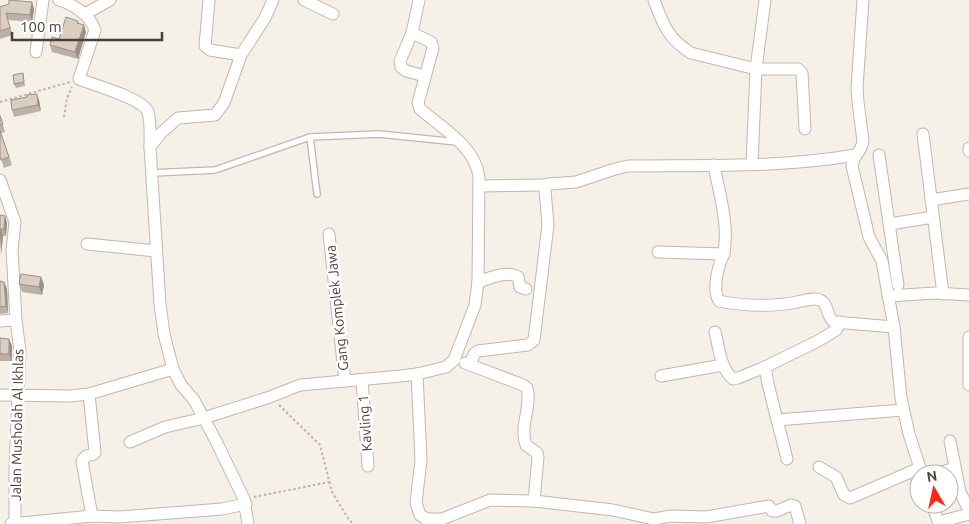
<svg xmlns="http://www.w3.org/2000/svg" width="969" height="524" viewBox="0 0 969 524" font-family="Ubuntu,sans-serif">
	<rect width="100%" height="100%" fill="#f5f1e9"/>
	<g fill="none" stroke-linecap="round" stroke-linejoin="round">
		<g stroke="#c1b8ab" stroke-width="8">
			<g id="service">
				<path d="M 310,137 L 317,194"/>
				<path d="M 152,173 L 215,170 L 310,137 L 379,134 L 457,142"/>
			</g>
		</g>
		<g stroke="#c1b8ab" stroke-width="13">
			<g id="minor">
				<path d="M 59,0 C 73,4 90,15 95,30 L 79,79 C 93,85 143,98 148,112 C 151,122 150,136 150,147"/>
				<path d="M 209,0 L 205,46 L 210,50 L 241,55"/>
				<path d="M 304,0 L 333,14"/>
				<path d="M 654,0 C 663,24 668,39 691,53 L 756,69 L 798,69 L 802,73 L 805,129"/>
				<path d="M 863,0 L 857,88 L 858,102 L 863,141 C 862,151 853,156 852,166 L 869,237 L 882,261 L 894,327 L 901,398 L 909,434 L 922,474"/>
				<path d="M 85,14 L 110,0"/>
				<path d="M 412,33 L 400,61 L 401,67 L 406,71 L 425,76"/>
				<path d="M 36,52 L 43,0"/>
				<path d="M 923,134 L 943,294"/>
				<path d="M 969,148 L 969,151"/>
				<path d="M 879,155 L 898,285"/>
				<path d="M 752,164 L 756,69 L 765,0"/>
				<path d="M 714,165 C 719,193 729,224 724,252 C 724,256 721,259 720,263 C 717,273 713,291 719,301 C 743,306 773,307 797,302 C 803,301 814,297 820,300 C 829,304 826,317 834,322 L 894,327"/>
				<path d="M 0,180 L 15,222 L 12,250 L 16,320 L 20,351 L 15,467 L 15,524"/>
				<path d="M 479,186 L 546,185"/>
				<path d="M 931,200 L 969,194"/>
				<path d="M 890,224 L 933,217"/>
				<path d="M 329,234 L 345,381"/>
				<path d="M 87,244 L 156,251"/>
				<path d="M 658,252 L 724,254"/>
				<path d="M 478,282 C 490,278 507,270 518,277 L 520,287 L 526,289"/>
				<path d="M 888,296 L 935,293 L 969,295"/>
				<path d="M 0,321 L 16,320"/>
				<path d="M 715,332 C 719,347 720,368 733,379 L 738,378 L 765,367"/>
				<path d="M 969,337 L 969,385"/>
				<path d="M 465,363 L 523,385 L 527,388 C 532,407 519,426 526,445 L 537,453 L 538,457 L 534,501"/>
				<path d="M 470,365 L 474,354 L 478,351 L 528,345 L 534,340 L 548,225 L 545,190 L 546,185 L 548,184 L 576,182 L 615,169 L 628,166 C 704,165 781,168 855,155"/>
				<path d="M 417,374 L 421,460 L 416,503 L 420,515 L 427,519"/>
				<path d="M 661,376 L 723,365"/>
				<path d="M 362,380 L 368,466"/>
				<path d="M 89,394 L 95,452 L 94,454 L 86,456 L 82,461 L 92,516"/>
				<path d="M 0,395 L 70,396 L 89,394 L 173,369"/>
				<path d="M 777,420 L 903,410"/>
				<path d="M 950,441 L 960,492 L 969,510"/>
				<path d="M 130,442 L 165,427 L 204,418 L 270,397 L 300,385 L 401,376 L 417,374 L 446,367 L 454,360 L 475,305 L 478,282 L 479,177 C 475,146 442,128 420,109 L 418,103 L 433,48 L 431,42 L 412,33 L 419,0"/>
				<path d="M 787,459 L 768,384 L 765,367 L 818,341 L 836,330 L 840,322"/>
				<path d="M 819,467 L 836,477 L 844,495 L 850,498 L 920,468"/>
				<path d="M 935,474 L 955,468"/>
				<path d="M 932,504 L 939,524"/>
				<path d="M 939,522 L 969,514"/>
				<path d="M 11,524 L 92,516 L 119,517 L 222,509 L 246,504"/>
				<path d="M 248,524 L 244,499 L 216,441 L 194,400 L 181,385 L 173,369 L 164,334 L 160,304 L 150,147 L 161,133 L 178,118 L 215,115 L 224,103 L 241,55 L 265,18 L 273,0"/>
				<path d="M 427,524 L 427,519 L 442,519 L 490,500 L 534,501 L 613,510 L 654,519 L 671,516 L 706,517 L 769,506 L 772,511 L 777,511 L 791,505 L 795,506 L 800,524"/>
			</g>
		</g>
		<g stroke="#c4b29c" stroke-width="2" stroke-dasharray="2.5 2.5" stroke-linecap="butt">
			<path d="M 0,102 L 70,82"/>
			<path d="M 64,117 L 67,98 L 72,87"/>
			<path d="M 279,405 L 320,445 L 332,492 L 349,520 L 354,524"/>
			<path d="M 254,497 L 329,482"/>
		</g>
		<use href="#service" stroke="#fff" stroke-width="5.5"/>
		<use href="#minor" stroke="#fff" stroke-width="11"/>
	</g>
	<g fill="#bcb1a6">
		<path d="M 32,2 L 34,9 L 32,22 L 8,20 L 13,35 L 0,39 L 0,7 Z"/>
		<path d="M 78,21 L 79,23 L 86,32 L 78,59 L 52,52 L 50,45 L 59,39 Z"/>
		<path d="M 23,73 L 25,86 L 16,88 L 14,84 Z"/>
		<path d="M 39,100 L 41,111 L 14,117 L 12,110 Z"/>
		<path d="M 0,114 L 5,132 L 1,133 L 12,165 L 4,168 L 0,156 Z"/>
		<path d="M 0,215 L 5,216 L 7,223 L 6,236 L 3,236 L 1,254 Z"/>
		<path d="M 41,277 L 44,285 L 42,295 L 22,292 L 19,284 Z"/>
		<path d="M 0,281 L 4,282 L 7,289 L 8,313 L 0,314 Z"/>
		<path d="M 0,338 L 9,339 L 12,346 L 12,361 L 0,361 Z"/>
	</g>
	<g fill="#999087">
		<path d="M 32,2 L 34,9 L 32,22 L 30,15 Z"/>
		<path d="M 84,25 L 86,32 L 78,59 L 75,52 Z"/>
		<path d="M 37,94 L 39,100 L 41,111 L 38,105 Z"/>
		<path d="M 5,216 L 7,223 L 6,236 L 4,229 Z"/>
		<path d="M 1,229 L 3,236 L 1,254 L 0,234 Z"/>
		<path d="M 41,277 L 44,285 L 42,295 L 39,287 Z"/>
		<path d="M 4,282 L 7,289 L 8,313 L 6,306 Z"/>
		<path d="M 9,339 L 12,346 L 12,361 L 9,354 Z"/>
	</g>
	<g fill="#dbcec1" stroke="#999087">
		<path d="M 9,0 L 32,2 L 30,15 L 6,13 L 10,28 L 0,31 L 0,7 L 9,4 Z"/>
		<path d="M 66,17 L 78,21 L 77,23 L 84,25 L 75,52 L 50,45 L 52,37 L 59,39 Z"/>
		<path d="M 23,73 L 24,82 L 14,84 L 13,75 Z"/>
		<path d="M 37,94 L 38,105 L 12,110 L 11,100 L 27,97 L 27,95 Z"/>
		<path d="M 0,116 L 3,124 L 0,125 Z"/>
		<path d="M 0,131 L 9,157 L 1,160 L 0,156 Z"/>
		<path d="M 0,215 L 5,216 L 4,229 L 1,229 L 0,234 Z"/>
		<path d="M 21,274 L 41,277 L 39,287 L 19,284 Z"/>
		<path d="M 0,281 L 4,282 L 6,306 L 0,307 Z"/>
		<path d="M 0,338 L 9,339 L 9,354 L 0,354 Z"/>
	</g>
	<g text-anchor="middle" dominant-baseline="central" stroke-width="5" stroke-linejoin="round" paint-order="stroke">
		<g font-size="14" fill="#4a4137" stroke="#fff">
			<text transform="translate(337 308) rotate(-96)">Gang Komplek Jawa</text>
			<text transform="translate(365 423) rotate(-94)">Kavling 1</text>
			<text transform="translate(17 425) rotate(-89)">Jalan Musholah Al Ikhlas</text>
		</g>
	</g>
	<g transform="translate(934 489) rotate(351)"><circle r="24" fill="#ffffff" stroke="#b7b3af"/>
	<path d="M0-4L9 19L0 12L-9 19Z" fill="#ff2517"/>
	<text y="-8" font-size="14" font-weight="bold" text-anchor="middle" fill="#4a4137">N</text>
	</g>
	<path d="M12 32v8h150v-8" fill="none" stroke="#4a4137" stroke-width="2.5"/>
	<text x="20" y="32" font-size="15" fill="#4a4137" stroke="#ffffff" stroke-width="4" paint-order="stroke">100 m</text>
</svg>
